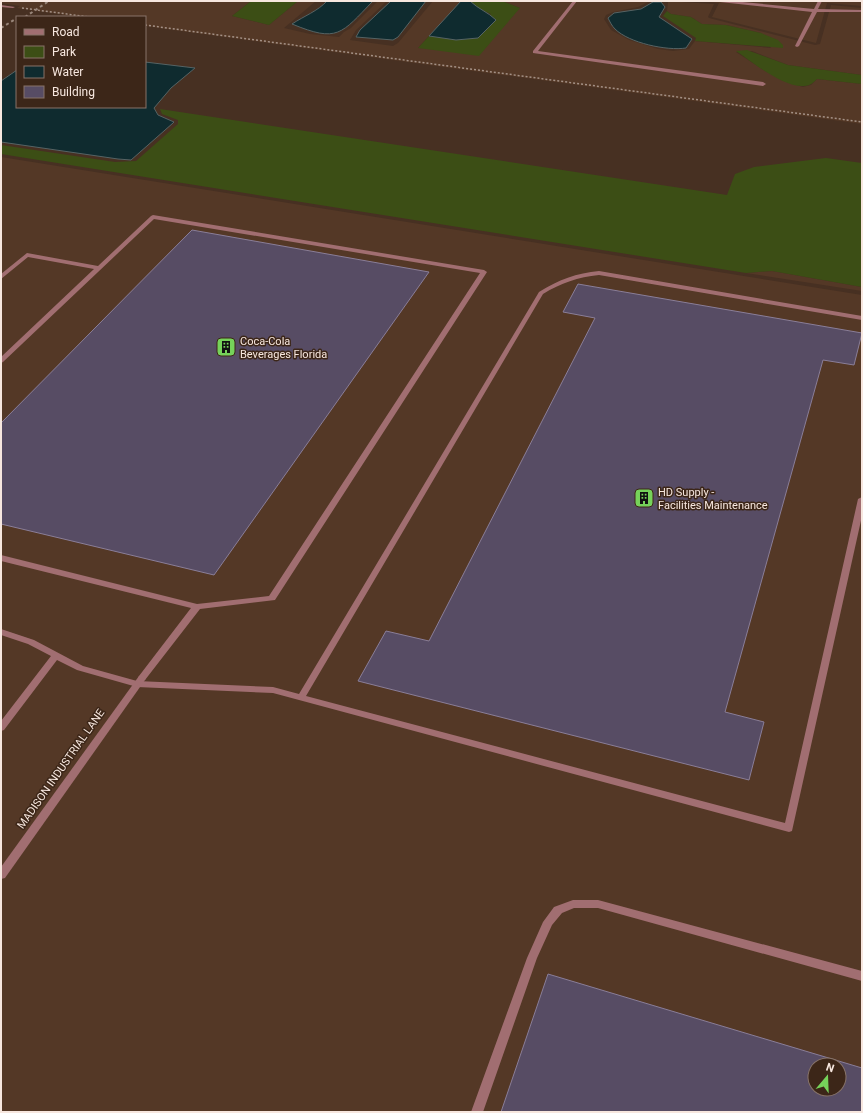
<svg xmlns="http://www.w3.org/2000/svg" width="863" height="1113" viewBox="0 0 863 1113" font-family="Roboto,sans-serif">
	<rect width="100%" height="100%" fill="#473022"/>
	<g fill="#543826" fill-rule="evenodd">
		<path d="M 1,1 L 251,1 L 232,16 L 269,25 L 298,1 L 316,1 L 284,28 L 310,34 L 339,37 L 344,32 L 351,28 L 378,1 L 387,1 L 356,30 L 350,40 L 393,46 L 398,43 L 433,1 L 461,1 L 418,48 L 520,8 L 502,1 L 650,1 L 638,7 L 613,12 L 606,15 L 604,19 L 611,30 L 629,40 L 658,49 L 673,51 L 689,49 L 695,41 L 771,48 L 761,33 L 726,25 L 702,24 L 691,17 L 671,14 L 667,11 L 668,2 L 666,1 L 714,4 L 708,17 L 709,18 L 815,45 L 820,44 L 831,5 L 862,8 L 862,75 L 788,65 L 752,51 L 736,52 L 765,71 L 787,82 L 803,87 L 811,85 L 817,79 L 862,84 L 862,124 L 145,26 L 145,17 L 80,17 L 17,8 L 20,6 L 1,3 Z"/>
		<path d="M 700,1 L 862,1 L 862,6 L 827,3 L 816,43 L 712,17 L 719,3 Z"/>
		<path d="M 1,157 L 862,295 L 862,1112 L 1,1112 ZM 815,1065 L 839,1065 L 839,1089 L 815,1089 Z"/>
		<path d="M 772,271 L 862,287 L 862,291 L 746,273 Z"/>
	</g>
	<g fill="#3c4e15">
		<path d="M 251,1 L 298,1 L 269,25 L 232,16 Z"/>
		<path d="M 470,1 L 502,1 L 520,8 L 479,56 L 418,48 L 429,36 L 456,40 L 491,14 L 477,8 Z"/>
		<path d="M 667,11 L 671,14 L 691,17 L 702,24 L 726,25 L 761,33 L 778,40 L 783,45 L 783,48 L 695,41 L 696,38 L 663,16 Z"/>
		<path d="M 747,50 L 788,65 L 862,75 L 862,84 L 817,79 C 813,83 810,86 804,86 C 784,88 752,62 736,51 Z"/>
		<path d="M 160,109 L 727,195 L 735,174 L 754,167 L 826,158 L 862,163 L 862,287 L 772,271 L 746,273 L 1,154 L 1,145 L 115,162 L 136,161 L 178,124 L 178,120 L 162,114 Z"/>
	</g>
	<g fill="#0f2b2f" stroke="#556364">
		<path d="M 327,1 L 373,1 C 341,34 338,43 292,24 C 304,16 318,11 327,1 Z"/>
		<path d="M 391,1 L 426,1 L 398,37 L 393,40 L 356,37 L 360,30 Z"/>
		<path d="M 461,1 L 470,1 C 478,9 488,12 496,20 L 478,38 L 456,40 L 429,36 Z"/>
		<path d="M 653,2 L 661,2 L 665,7 L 659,17 L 692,39 L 686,48 C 667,51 629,43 615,29 C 612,26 610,22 608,18 L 614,13 L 641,9 Z"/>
		<path d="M 145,62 L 195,68 L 171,88 L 154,108 L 158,115 L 174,122 L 173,123 L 131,160 L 118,159 L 1,142 L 1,81 L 17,70 L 17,107 L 145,107 Z"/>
	</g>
	<g fill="#574c64" stroke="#8a7e98" fill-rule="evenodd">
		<path d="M 192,230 L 429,272 L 214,575 L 1,524 L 1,423 Z"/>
		<path d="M 578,284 L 862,333 L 854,365 L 823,360 L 725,712 L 764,722 L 749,780 L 358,681 L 386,631 L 429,641 L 595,318 L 563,312 Z"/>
		<path d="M 548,974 L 862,1068 L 862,1112 L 501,1112 ZM 815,1065 L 839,1065 L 839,1089 L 815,1089 Z"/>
	</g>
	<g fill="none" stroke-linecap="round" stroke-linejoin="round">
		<g stroke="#a49186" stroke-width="1.5" stroke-dasharray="2 2" stroke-linecap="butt">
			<path d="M 22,8 L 89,17"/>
			<path d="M 145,25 L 862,122"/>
		</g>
		<g fill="#a16e71" fill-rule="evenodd">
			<path d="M 573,1 L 577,1 L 538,51 L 763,82 L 766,84 L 763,86 L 533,53 L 533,51 Z"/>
			<path d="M 718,1 L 732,1 L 814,9 L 818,1 L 822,1 L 818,9 L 862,10 L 862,12 L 817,12 L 799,46 L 797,47 L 795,46 L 812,12 L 720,2 Z"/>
			<path d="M 153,215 L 484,270 L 487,272 L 275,600 L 200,609 L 145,680 L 139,680 L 138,678 L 139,676 L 191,608 L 1,561 L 1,555 L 197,604 L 269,596 L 480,273 L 154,219 L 3,362 L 1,363 L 1,357 L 94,269 L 28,257 L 1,279 L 1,274 L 27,253 L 98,266 L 151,216 Z"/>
			<path d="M 599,271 L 862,316 L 862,320 L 599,275 C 578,277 561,283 543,294 L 306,696 L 785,823 L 858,499 L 862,497 L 862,516 L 792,831 L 789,832 L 273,693 L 137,687 L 77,670 L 57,660 L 4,730 L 1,731 L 1,721 L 51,656 L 28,644 L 1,635 L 1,629 L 34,640 L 83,666 L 137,681 L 273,687 L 299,694 L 539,292 C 558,280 577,273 599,271 Z"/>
			<path d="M 573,900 L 598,900 L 862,971 L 862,981 L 598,908 L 574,908 L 562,913 L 552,925 L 537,958 L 483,1112 L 471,1112 L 527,958 L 543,922 L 554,907 Z"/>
		</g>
		<g fill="#a16e71" fill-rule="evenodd">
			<path d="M 1,5 L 15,7 L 13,8 L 1,7 Z"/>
			<path d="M 142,675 L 145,676 L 146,678 L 145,680 L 5,878 L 1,879 L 1,867 L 139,676 Z"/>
		</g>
		<g stroke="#99867a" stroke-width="2" stroke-dasharray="3 3" stroke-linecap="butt">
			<path d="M 25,17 L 49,1"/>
			<path d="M 1,28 L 17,18"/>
		</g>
	</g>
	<defs>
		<g id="building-square" transform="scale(1)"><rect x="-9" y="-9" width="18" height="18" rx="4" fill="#76d25a" stroke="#3c2618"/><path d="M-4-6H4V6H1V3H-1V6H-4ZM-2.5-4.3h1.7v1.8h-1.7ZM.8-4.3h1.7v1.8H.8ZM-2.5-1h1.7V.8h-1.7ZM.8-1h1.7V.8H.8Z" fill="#111"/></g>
	</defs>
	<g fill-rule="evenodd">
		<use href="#building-square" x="226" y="347"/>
		<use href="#building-square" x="644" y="498"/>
	</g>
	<g text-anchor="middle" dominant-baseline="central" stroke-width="3" stroke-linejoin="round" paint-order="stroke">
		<g font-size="11" fill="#f7e7df" stroke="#3c2618" text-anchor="start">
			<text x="240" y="341">Coca-Cola<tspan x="240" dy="13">Beverages Florida</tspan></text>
			<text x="658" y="492">HD Supply -<tspan x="658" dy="13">Facilities Maintenance</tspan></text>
		</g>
		<g font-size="11" fill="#f7e7df" stroke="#3c2618">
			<text transform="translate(61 769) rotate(-55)">MADISON INDUSTRIAL LANE</text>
		</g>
	</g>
	<rect width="863" height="1113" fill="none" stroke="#f7e7df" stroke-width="4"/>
	<rect x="16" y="16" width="130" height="92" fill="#3c2618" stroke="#877368"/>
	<rect x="24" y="29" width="20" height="6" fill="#a16e71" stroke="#877368"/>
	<text x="52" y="36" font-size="12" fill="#f7e7df">Road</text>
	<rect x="24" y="46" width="20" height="12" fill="#3c4e15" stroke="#877368"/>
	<text x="52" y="56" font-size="12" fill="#f7e7df">Park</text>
	<rect x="24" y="66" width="20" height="12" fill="#0f2b2f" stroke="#877368"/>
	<text x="52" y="76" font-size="12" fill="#f7e7df">Water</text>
	<rect x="24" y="86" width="20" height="12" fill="#574c64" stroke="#877368"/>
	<text x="52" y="96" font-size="12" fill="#f7e7df">Building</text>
	<g transform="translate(827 1077) rotate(19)"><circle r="19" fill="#3c2618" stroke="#877368"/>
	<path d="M0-3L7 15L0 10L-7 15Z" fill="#76d25a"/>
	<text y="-6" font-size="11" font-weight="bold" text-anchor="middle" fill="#f7e7df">N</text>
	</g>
</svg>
